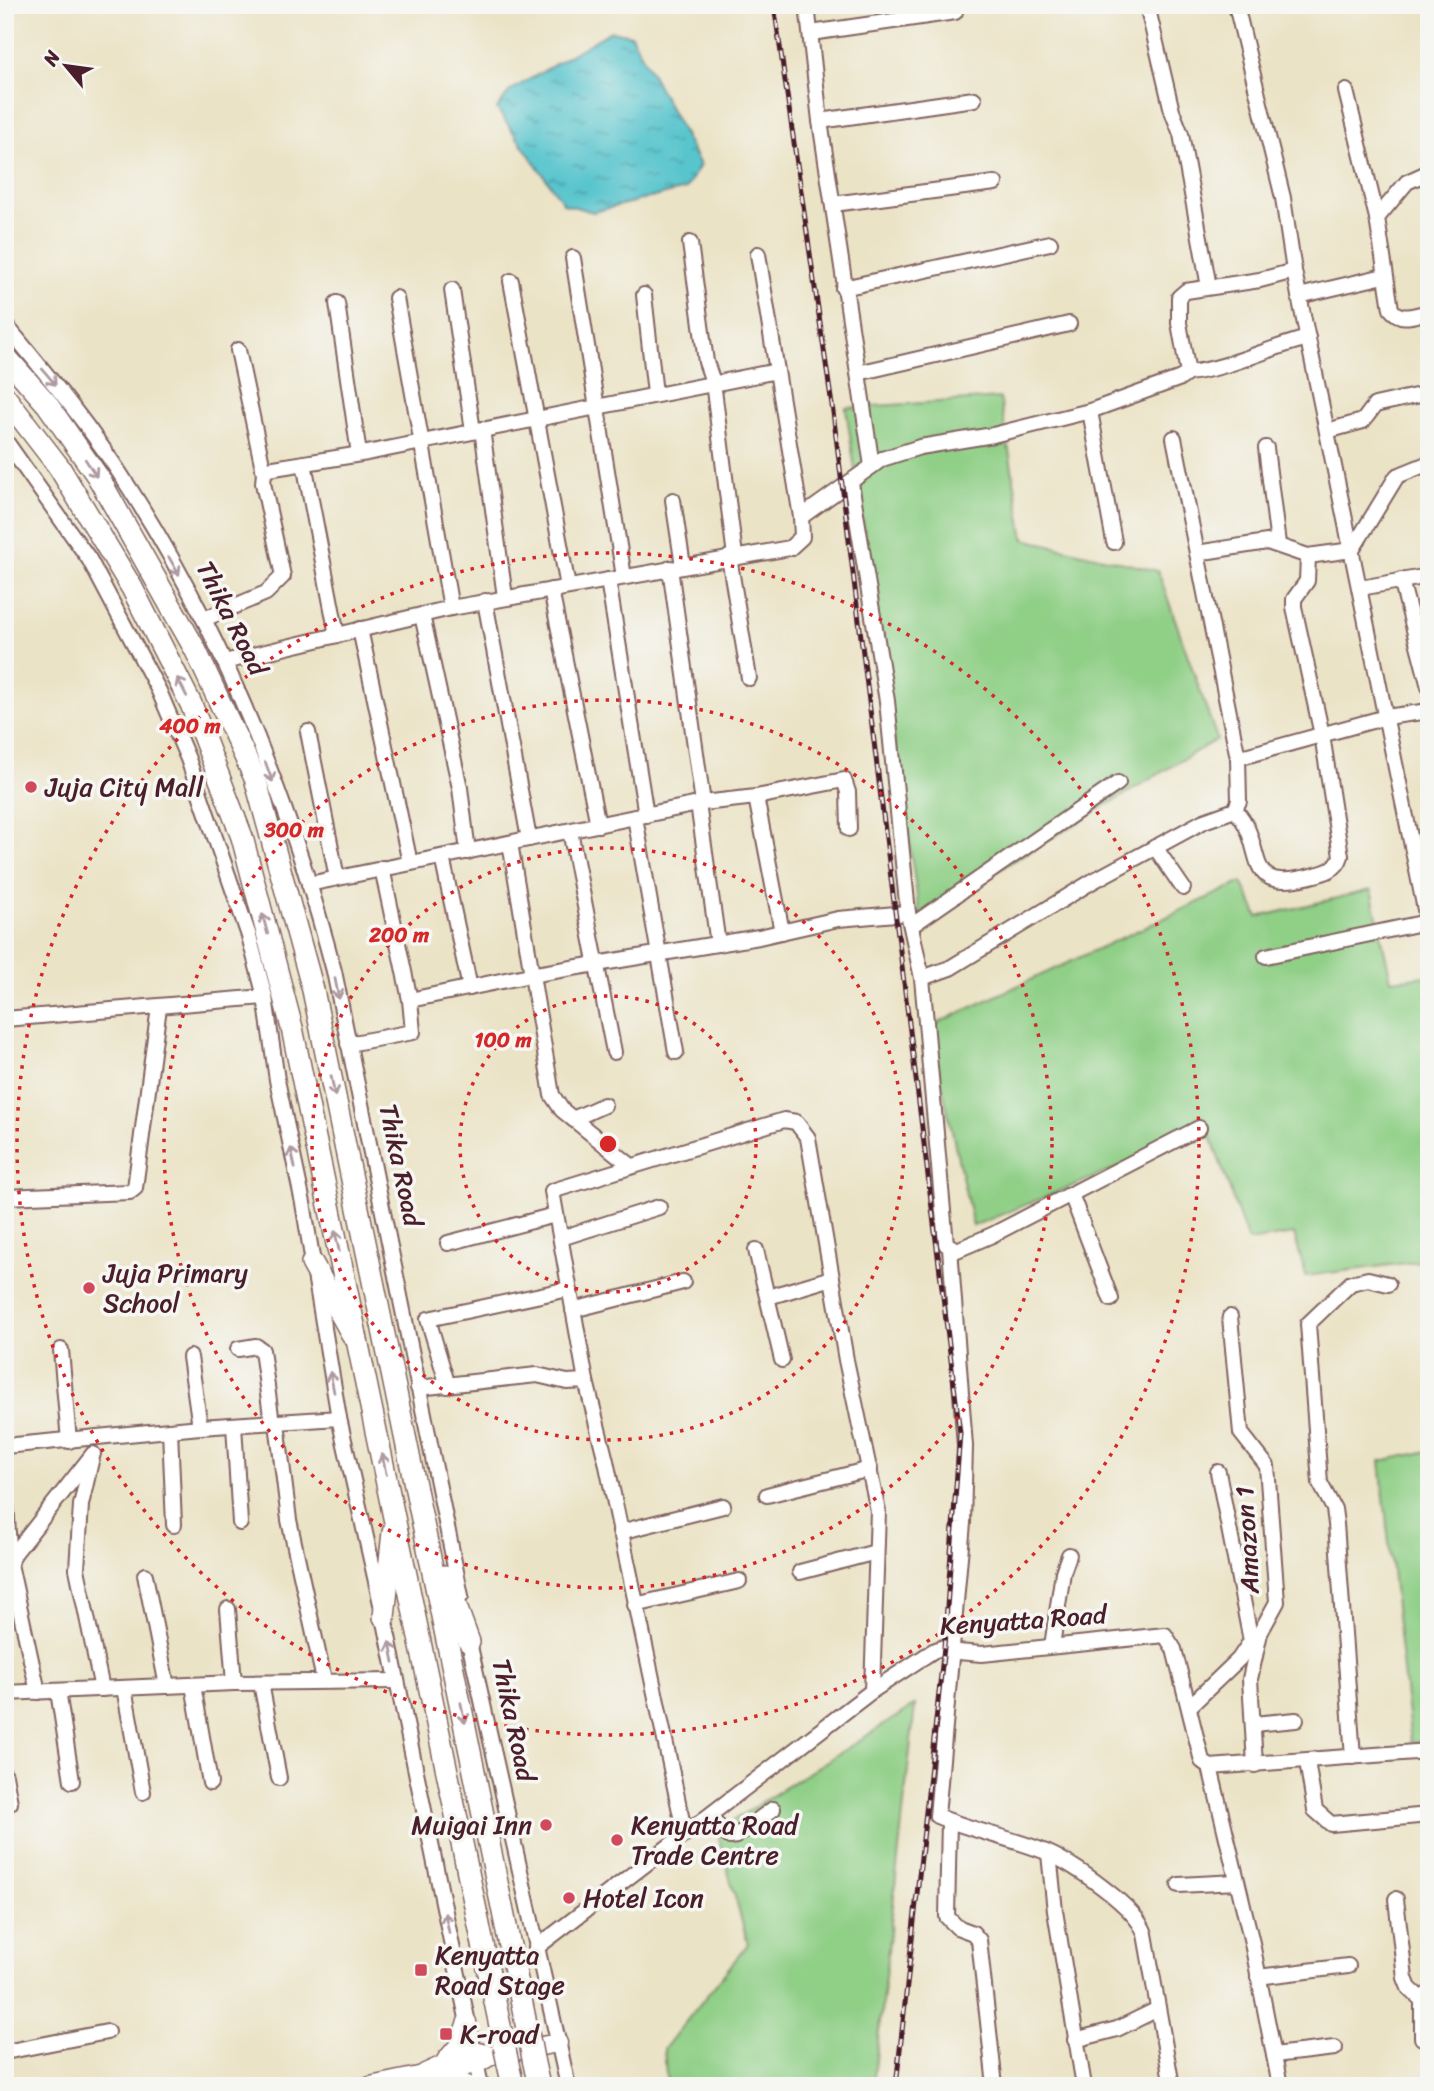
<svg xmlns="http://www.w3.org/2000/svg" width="1434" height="2091" viewBox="0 0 1434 2091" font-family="Sriracha,sans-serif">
	<defs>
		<pattern id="water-ripples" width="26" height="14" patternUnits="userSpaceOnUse" patternTransform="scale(1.75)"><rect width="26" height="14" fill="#58c5cd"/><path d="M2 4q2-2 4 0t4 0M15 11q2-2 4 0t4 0" fill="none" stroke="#4b9fa7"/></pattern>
	</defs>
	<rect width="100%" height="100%" fill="#f6f6f2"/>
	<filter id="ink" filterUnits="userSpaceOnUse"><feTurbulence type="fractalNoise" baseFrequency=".0143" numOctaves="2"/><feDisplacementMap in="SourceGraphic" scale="14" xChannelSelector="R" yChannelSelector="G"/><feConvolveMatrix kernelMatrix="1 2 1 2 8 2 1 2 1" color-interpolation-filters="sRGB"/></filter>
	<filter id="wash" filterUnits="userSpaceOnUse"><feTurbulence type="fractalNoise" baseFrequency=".00686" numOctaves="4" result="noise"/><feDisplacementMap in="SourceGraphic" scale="28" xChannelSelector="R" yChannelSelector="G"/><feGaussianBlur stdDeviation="1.57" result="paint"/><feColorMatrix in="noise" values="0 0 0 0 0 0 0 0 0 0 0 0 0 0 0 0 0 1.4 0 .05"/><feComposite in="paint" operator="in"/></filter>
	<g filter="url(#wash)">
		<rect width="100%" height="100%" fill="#ebe3c6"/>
		<g fill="#8fcf86" stroke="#6c7758" stroke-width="2">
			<path d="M 1000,398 L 1024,539 L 1158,571 L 1217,739 L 920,917 L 846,408 Z"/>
			<path d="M 1429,767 L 1429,841 L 1416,770 Z"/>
			<path d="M 1242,882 L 1258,917 L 1371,890 L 1391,980 L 1427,976 L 1429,1260 L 1306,1276 L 1294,1234 L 1248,1241 L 1209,1131 L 973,1226 L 929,1027 Z"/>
			<path d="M 1429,1451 L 1429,1741 L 1411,1743 L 1380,1461 Z"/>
			<path d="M 915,1705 L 873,2086 L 667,2086 L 664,2049 L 748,1944 L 717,1831 Z"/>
		</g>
		<path fill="url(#water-ripples)" stroke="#51727c" stroke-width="2" d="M 611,31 L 631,35 L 700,165 L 686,189 L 593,212 L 564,204 L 497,109 L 510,91 Z"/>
	</g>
	<g filter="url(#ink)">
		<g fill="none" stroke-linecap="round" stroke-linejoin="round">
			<g stroke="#826461" stroke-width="18">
				<g id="minor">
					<path d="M 807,5 L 820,121 L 872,466"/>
					<path d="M 1147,5 L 1172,111 L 1181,134 L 1209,287"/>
					<path d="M 1236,5 L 1283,198 L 1294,271 L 1429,929"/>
					<path d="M 811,33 L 955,12"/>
					<path d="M 1346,91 L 1377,218"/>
					<path d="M 820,121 L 974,99"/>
					<path d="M 1429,172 L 1407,182 L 1377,218 L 1391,309 C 1401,322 1414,315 1429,312"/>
					<path d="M 833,204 L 995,183"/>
					<path d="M 690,243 L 706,362 L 713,382 L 735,556"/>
					<path d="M 758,254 L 777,371"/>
					<path d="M 573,258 L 624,577"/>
					<path d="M 511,281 L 568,587"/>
					<path d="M 843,288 L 1050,243"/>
					<path d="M 452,290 L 473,431"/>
					<path d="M 644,295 L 655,394"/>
					<path d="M 1299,296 L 1384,276"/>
					<path d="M 396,298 L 451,608"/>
					<path d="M 337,303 L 359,454"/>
					<path d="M 5,324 C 49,377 93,430 130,489 C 224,636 290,803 334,971 L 461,1596"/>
					<path d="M 238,350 L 264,473"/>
					<path d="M 858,373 L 1069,324"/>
					<path d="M 1188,373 C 1231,368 1267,348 1308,338"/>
					<path d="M 1090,411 L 1114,542"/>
					<path d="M 482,429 L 505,597"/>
					<path d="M 1327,431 L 1363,421 L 1375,405 L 1429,393"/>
					<path d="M 1174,438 L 1238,758"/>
					<path d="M 5,440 L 89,559 L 159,691 L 188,759 L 249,936 L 265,997 L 277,1080 L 303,1203 L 339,1418 L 384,1617 L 481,2086"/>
					<path d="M 1266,448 L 1278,544"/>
					<path d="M 304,463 L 337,635"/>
					<path d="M 851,483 L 887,701 L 908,913 L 922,978 L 950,968 L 1093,881 L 1204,821 L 1235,810 L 1239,801 L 1238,758 L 1386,717 L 1429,711"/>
					<path d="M 673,500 L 683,566"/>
					<path d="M 801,517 L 882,459 L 920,447 L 993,435 L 1090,411 L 1181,378 L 1188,373 L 1179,323 L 1179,297 L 1186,291 L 1260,280 L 1294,271"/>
					<path d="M 1197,553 L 1267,542 L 1308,556 L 1352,550 L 1397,476 L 1429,463"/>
					<path d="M 729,557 L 749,678"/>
					<path d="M 670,568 L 703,803"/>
					<path d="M 608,580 L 646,815"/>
					<path d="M 1401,580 L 1429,687"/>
					<path d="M 1360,588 L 1429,576"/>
					<path d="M 551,590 L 598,825"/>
					<path d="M 485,601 L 529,839"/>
					<path d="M 422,615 L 460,788 L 468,852"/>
					<path d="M 204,619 L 266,593 L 283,576 L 263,483 L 264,473 L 268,469 L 367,453 L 777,371 L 801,517 L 802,537 L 790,548 L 451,608 L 224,662"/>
					<path d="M 360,629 L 410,863"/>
					<path d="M 308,732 L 337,878"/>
					<path d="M 756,797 L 782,932"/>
					<path d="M 698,804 L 718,944"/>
					<path d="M 1235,810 C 1269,846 1238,895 1311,876 C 1324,873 1337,870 1341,856 L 1322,735 L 1294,607 L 1294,599 L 1307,581 L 1308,556"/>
					<path d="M 635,817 L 676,1052"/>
					<path d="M 570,831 L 614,1052"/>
					<path d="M 510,843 L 552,1095 L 562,1110 L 630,1165"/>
					<path d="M 1155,847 L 1183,888"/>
					<path d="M 442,857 L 470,988"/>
					<path d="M 382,868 L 410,1000"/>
					<path d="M 309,884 L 703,803 L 756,797 L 844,780 L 848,792 L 849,829"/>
					<path d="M 911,926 L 1118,783"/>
					<path d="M 1266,956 L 1427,922"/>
					<path d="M 922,978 L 946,1244 L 957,1250 L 992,1235 L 1199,1128"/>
					<path d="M 5,1019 L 265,997"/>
					<path d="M 348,1044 L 413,1032 L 410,1000 L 530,975 L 759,937 L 838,919 L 908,913"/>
					<path d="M 573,1119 L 604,1105"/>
					<path d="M 1071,1194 L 1111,1299"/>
					<path d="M 5,1197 L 130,1192 L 135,1188 L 159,1007"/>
					<path d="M 561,1238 L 659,1207"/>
					<path d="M 448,1243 L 555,1215"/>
					<path d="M 950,1248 L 965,1446 L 963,1523 L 937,1816 C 973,1831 1011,1838 1046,1852 C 1073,1864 1137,1907 1145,1934 L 1172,2086"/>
					<path d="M 756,1250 L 782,1360"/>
					<path d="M 768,1297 L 832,1278"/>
					<path d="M 573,1310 L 683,1282"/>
					<path d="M 1230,1317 L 1241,1433 L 1267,1466 L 1277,1602 L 1260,1633 L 1250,1679 L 1255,1765"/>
					<path d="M 238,1349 L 256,1346 L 262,1350 L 272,1423"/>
					<path d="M 61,1350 L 69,1441"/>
					<path d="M 190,1357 L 200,1427"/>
					<path d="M 586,1381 L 552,1191 L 784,1120 L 796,1122 L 808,1138 L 846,1360 L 878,1511 L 872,1691"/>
					<path d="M 448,1386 L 428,1319 L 569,1289"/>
					<path d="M 418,1388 L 537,1375 L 567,1382 L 586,1381 L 606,1461 L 685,1835"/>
					<path d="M 277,1423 L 289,1520 L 324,1680"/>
					<path d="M 234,1425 L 240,1523"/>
					<path d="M 170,1430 L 174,1525"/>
					<path d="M 5,1446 L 200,1427 L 339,1418"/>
					<path d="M 92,1457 L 81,1505 L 77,1569 L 102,1689"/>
					<path d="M 5,1488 L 10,1563"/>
					<path d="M 767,1495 L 870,1469"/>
					<path d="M 620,1532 L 723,1506"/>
					<path d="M 800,1572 L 876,1552"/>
					<path d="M 145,1575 L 167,1686"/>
					<path d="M 635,1605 L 739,1581"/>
					<path d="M 228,1609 L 234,1683"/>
					<path d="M 467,1633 L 568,2086"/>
					<path d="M 1052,1646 L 1063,1572 L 1069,1555"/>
					<path d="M 261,1683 L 279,1778"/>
					<path d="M 193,1685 L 210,1783"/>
					<path d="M 124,1688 L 143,1792"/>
					<path d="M 58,1691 L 72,1781"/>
					<path d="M 38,1692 L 10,1564 L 14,1554 L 93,1454"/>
					<path d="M 5,1693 L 234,1683 L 397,1681"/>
					<path d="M 1189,1707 L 1239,1659 L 1251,1641 L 1218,1472"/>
					<path d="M 1253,1724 L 1296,1720"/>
					<path d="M 1353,1757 L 1336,1524 L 1334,1509 L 1320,1483 L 1308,1324 L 1351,1283 L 1368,1279 L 1388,1284"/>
					<path d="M 1307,1761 L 1315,1810 L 1331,1824 L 1429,1815"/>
					<path d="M 1210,1767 L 1252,1943 L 1280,2086"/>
					<path d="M 5,1775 L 10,1803"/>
					<path d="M 708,1817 L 730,1837 L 736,1836 L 773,1809"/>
					<path d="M 949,1821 L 947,1917 L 957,1927 L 973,1933 L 979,1940 L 995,2086"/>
					<path d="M 1049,1854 L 1055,1911 L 1084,2086"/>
					<path d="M 1179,1885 L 1237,1882"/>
					<path d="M 1396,1899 L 1405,1978 L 1409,1988 L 1422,2000"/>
					<path d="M 536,1948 L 872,1691 L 933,1651 L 944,1647 L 958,1652 L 982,1654 L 1165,1635 L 1174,1649 L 1202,1761 L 1210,1767 L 1429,1751"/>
					<path d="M 1258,1977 L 1348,1966"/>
					<path d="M 1422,2038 L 1422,2000 L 1426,1995"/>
					<path d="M 1075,2040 L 1117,2029 L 1158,2009"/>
					<path d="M 5,2052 L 107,2032"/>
					<path d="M 1274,2055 L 1335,2048"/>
				</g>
			</g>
			<g stroke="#826461" stroke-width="21">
				<g id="major">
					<path d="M 446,2060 L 458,2046 L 467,2022"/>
					<path d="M 439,2071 L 469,2086"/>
					<path d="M 425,2073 L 474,2051 L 492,2055 L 558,2043"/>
					<path d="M 370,2086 L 477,2064 L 492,2055"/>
				</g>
			</g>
			<g stroke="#826461" stroke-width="24">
				<g id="highway">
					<path d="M 5,356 L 47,404 L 98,477 L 195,649 L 255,778 L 313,990 L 529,2038"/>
					<path d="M 5,397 L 59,467 L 132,588 L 191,704 L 242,837 L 292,1028 L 504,2045"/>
					<path d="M 312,1263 L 352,1334"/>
					<path d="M 445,1576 L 469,1642"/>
					<path d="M 384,1617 L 393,1532"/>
					<path d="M 533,2059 L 539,2086"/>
					<path d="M 508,2064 L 513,2086"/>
				</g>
			</g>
			<use href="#minor" stroke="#fff" stroke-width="14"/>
			<use href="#major" stroke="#fff" stroke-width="18"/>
			<use href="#highway" stroke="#fff" stroke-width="21"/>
			<g stroke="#4a1f2b" stroke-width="5">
				<path id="rail" d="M 774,5 L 833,412 L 960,1433 L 944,1647 L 896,2086"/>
			</g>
			<use href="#rail" stroke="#f6f6f2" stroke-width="2.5" stroke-dasharray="8" stroke-linecap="butt"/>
			<g stroke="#826461" stroke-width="24" stroke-linecap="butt">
				<g id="highway-bridge">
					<path d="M 529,2038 L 533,2059"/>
					<path d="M 504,2045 L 508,2064"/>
				</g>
			</g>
			<use href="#highway-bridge" stroke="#fff" stroke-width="21"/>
		</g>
		<defs><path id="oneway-shaft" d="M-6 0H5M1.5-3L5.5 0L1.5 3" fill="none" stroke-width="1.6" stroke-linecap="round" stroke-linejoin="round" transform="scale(1.75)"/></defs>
		<g stroke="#ae9aa0">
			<use href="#oneway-shaft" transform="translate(49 377) rotate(50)"/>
			<use href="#oneway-shaft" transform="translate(91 468) rotate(57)"/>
			<use href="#oneway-shaft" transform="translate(174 566) rotate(60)"/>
			<use href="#oneway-shaft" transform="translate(182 687) rotate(-117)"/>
			<use href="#oneway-shaft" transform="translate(269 772) rotate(70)"/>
			<use href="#oneway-shaft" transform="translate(265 924) rotate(-105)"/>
			<use href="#oneway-shaft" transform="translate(337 989) rotate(79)"/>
			<use href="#oneway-shaft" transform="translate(333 1086) rotate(79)"/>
			<use href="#oneway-shaft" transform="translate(293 1158) rotate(-102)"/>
			<use href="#oneway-shaft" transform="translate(337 1241) rotate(-102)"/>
			<use href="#oneway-shaft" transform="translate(332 1382) rotate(-101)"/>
			<use href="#oneway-shaft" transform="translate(384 1464) rotate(-102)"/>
			<use href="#oneway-shaft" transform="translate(392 1652) rotate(-101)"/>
			<use href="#oneway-shaft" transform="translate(463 1713) rotate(78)"/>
			<use href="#oneway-shaft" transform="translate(447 1923) rotate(-102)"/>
		</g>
	</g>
	<g fill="none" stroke="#d62828" stroke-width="3.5" stroke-dasharray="3.5 7">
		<circle cx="608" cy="1144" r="148"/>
		<circle cx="608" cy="1144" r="296"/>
		<circle cx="608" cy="1144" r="444"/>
		<circle cx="608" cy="1144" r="591"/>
	</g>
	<g fill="#d1495b" stroke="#f6f6f2" stroke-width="2.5">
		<circle cx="31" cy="787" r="7"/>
		<circle cx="89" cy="1288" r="7"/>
		<circle cx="546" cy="1825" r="7"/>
		<circle cx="617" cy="1840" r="7"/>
		<circle cx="569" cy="1898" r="7"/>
		<rect x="414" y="1963" width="14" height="14" rx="3.5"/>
		<rect x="439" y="2027" width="14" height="14" rx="3.5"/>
	</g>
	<g text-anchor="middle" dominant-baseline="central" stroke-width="7" stroke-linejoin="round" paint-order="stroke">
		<g font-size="26" fill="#4a1f2b" stroke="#f6f6f2">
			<text transform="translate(232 618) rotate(63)">Thika Road</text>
			<text transform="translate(401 1165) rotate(78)">Thika Road</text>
			<text transform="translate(1247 1540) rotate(-93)">Amazon 1</text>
			<text transform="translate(1023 1620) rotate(-4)">Kenyatta Road</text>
			<text transform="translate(514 1720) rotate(78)">Thika Road</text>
		</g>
		<g font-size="26" fill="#4a1f2b" stroke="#f6f6f2" text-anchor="start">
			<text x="45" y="787">Juja City Mall</text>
			<text x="103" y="1273">Juja Primary<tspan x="103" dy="30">School</tspan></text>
			<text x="532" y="1825" text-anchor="end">Muigai Inn</text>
			<text x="631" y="1825">Kenyatta Road<tspan x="631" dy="30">Trade Centre</tspan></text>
			<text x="583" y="1898">Hotel Icon</text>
			<text x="435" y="1955">Kenyatta<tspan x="435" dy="30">Road Stage</tspan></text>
			<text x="460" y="2034">K-road</text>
		</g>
	</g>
	<circle cx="608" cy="1144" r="10" fill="#d62828" stroke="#f6f6f2" stroke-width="3.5"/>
	<g font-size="21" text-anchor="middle" font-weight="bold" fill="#d62828" stroke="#f6f6f2" stroke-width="7" stroke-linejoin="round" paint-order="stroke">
		<text x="190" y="733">400 m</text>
		<text x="294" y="837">300 m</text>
		<text x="399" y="942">200 m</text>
		<text x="503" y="1047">100 m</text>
	</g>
	<rect width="1434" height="2091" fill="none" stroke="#f6f6f2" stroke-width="28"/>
	<g transform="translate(66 66) rotate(299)" stroke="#f6f6f2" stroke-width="5" paint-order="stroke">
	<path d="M0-5L12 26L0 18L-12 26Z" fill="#4a1f2b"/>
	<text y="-10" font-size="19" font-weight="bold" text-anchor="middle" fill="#4a1f2b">N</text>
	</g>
</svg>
